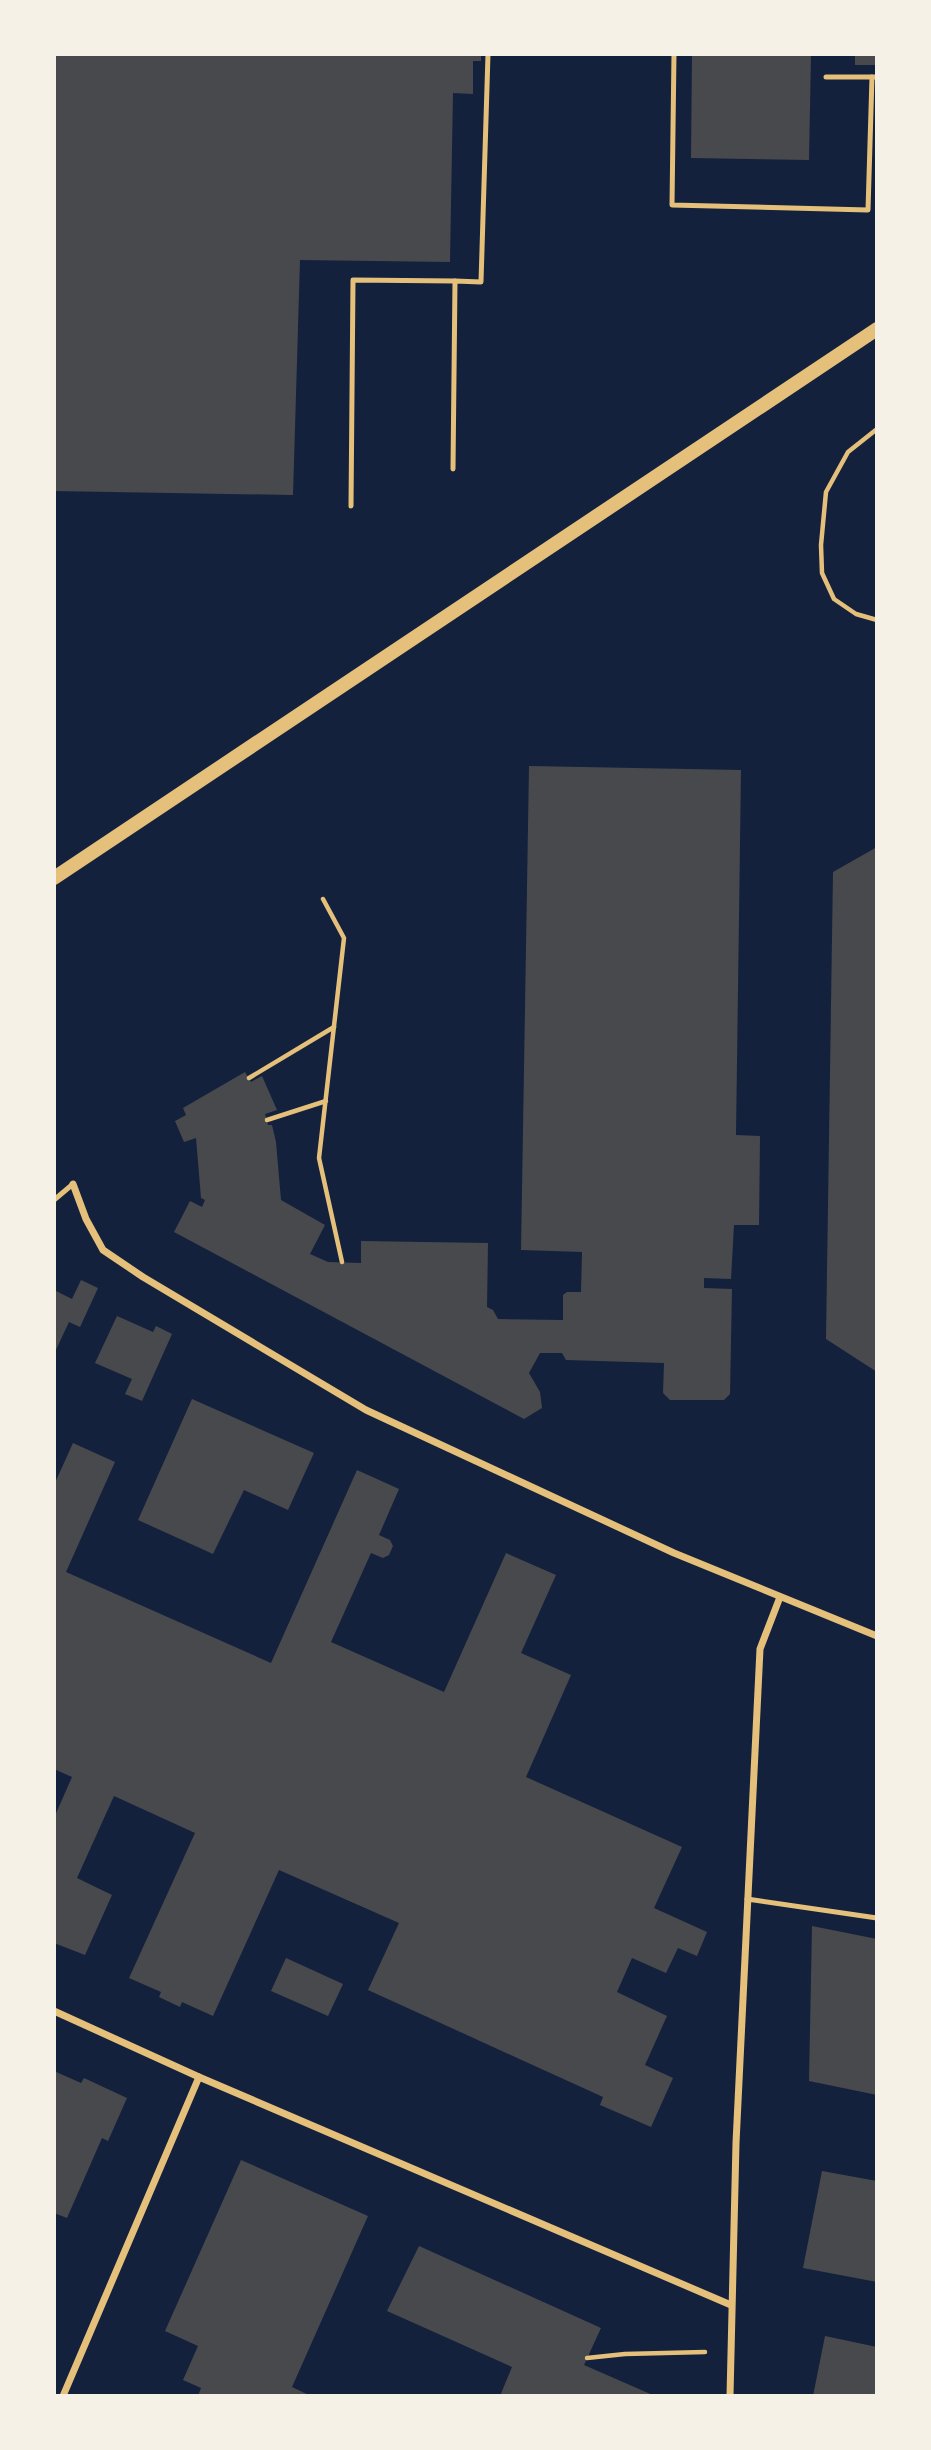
<svg xmlns="http://www.w3.org/2000/svg" width="931" height="2450" viewBox="0 0 931 2450" font-family="'PT Serif',serif">
	<rect width="100%" height="100%" fill="#14213d"/>
	<g fill="#48494c">
		<path d="M 54,54 L 481,54 L 481,61 L 473,61 L 473,94 L 453,93 L 450,262 L 300,260 L 293,495 L 54,491 Z"/>
		<path d="M 692,54 L 811,54 L 809,160 L 691,158 Z"/>
		<rect x="855" y="54" width="22" height="11"/>
		<path d="M 529,766 L 741,770 L 736,1135 L 760,1136 L 759,1225 L 734,1225 L 731,1279 L 704,1278 L 704,1288 L 732,1289 L 730,1394 L 724,1400 L 670,1400 L 663,1393 L 664,1363 L 566,1360 L 562,1353 L 540,1353 L 529,1373 L 540,1392 L 542,1408 L 524,1419 L 174,1232 L 190,1201 L 202,1207 L 205,1200 L 201,1198 L 196,1138 L 184,1142 L 175,1121 L 186,1115 L 183,1108 L 245,1072 L 251,1082 L 262,1076 L 277,1110 L 265,1114 L 268,1125 L 272,1125 L 276,1142 L 281,1200 L 325,1225 L 310,1254 L 328,1262 L 361,1263 L 361,1241 L 488,1243 L 487,1307 L 493,1310 L 498,1319 L 563,1320 L 563,1295 L 567,1292 L 581,1292 L 582,1252 L 521,1250 Z"/>
		<path d="M 877,847 L 877,1372 L 826,1339 L 833,872 Z"/>
		<path d="M 81,1280 L 98,1288 L 80,1327 L 69,1322 L 54,1354 L 54,1290 L 72,1299 Z"/>
		<path d="M 117,1316 L 153,1332 L 156,1326 L 172,1334 L 142,1401 L 125,1394 L 132,1379 L 95,1363 Z"/>
		<path d="M 192,1399 L 314,1453 L 288,1510 L 244,1490 L 213,1554 L 138,1520 Z"/>
		<path d="M 73,1443 L 115,1462 L 66,1572 L 271,1663 L 357,1470 L 399,1489 L 379,1535 L 390,1540 L 393,1546 L 389,1555 L 383,1558 L 371,1553 L 331,1642 L 444,1692 L 506,1553 L 556,1575 L 521,1653 L 571,1675 L 526,1777 L 682,1847 L 654,1908 L 707,1932 L 697,1956 L 678,1948 L 666,1973 L 632,1958 L 617,1992 L 667,2016 L 645,2065 L 673,2078 L 651,2127 L 600,2105 L 603,2097 L 368,1990 L 399,1923 L 279,1870 L 213,2016 L 182,2002 L 180,2007 L 159,1997 L 161,1992 L 129,1978 L 195,1833 L 114,1796 L 77,1878 L 112,1895 L 85,1955 L 54,1943 L 54,1818 L 72,1777 L 54,1769 L 54,1485 Z"/>
		<path d="M 812,1926 L 877,1939 L 877,2095 L 809,2081 Z"/>
		<path d="M 286,1958 L 343,1984 L 328,2016 L 271,1991 Z"/>
		<path d="M 54,2071 L 81,2083 L 84,2078 L 127,2098 L 108,2141 L 102,2138 L 67,2218 L 54,2213 Z"/>
		<path d="M 241,2160 L 368,2216 L 292,2387 L 311,2396 L 198,2396 L 201,2388 L 183,2380 L 198,2346 L 165,2331 Z"/>
		<path d="M 822,2171 L 877,2181 L 877,2282 L 803,2268 Z"/>
		<path d="M 419,2246 L 601,2328 L 584,2365 L 655,2396 L 500,2396 L 512,2367 L 387,2311 Z"/>
		<path d="M 825,2336 L 877,2347 L 877,2396 L 813,2396 Z"/>
	</g>
	<g fill="none" stroke-linecap="round" stroke-linejoin="round">
		<g stroke="#e5c07b" stroke-width="4.5">
			<path d="M 877,429 L 848,452 L 826,492 L 821,545 L 822,573 L 834,599 L 856,614 L 877,620"/>
			<path d="M 323,899 L 344,938 L 319,1158 L 342,1262"/>
			<path d="M 249,1078 L 334,1027"/>
			<path d="M 267,1120 L 326,1101"/>
			<path d="M 587,2358 L 625,2354 L 705,2352"/>
		</g>
		<g stroke="#e5c07b" stroke-width="5">
			<path d="M 674,54 L 672,205 L 868,210 L 872,77"/>
			<path d="M 826,77 L 877,77"/>
			<path d="M 453,469 L 455,281 L 481,282 L 488,54"/>
			<path d="M 351,506 L 353,280 L 455,281"/>
			<path d="M 54,1200 L 73,1184"/>
			<path d="M 747,1899 L 877,1918"/>
		</g>
		<g stroke="#e5c07b" stroke-width="7">
			<path d="M 73,1184 L 86,1219 L 103,1250 L 143,1277 L 366,1410 L 674,1553 L 877,1636"/>
			<path d="M 54,2011 L 199,2077 L 731,2305"/>
			<path d="M 63,2396 L 199,2077"/>
			<path d="M 730,2396 L 736,2143 L 760,1649 L 780,1597"/>
		</g>
		<path stroke="#e5c07b" stroke-width="14" d="M 54,878 L 877,329"/>
	</g>
	<rect width="931" height="2450" fill="none" stroke="#f6f1e7" stroke-width="112"/>
</svg>
